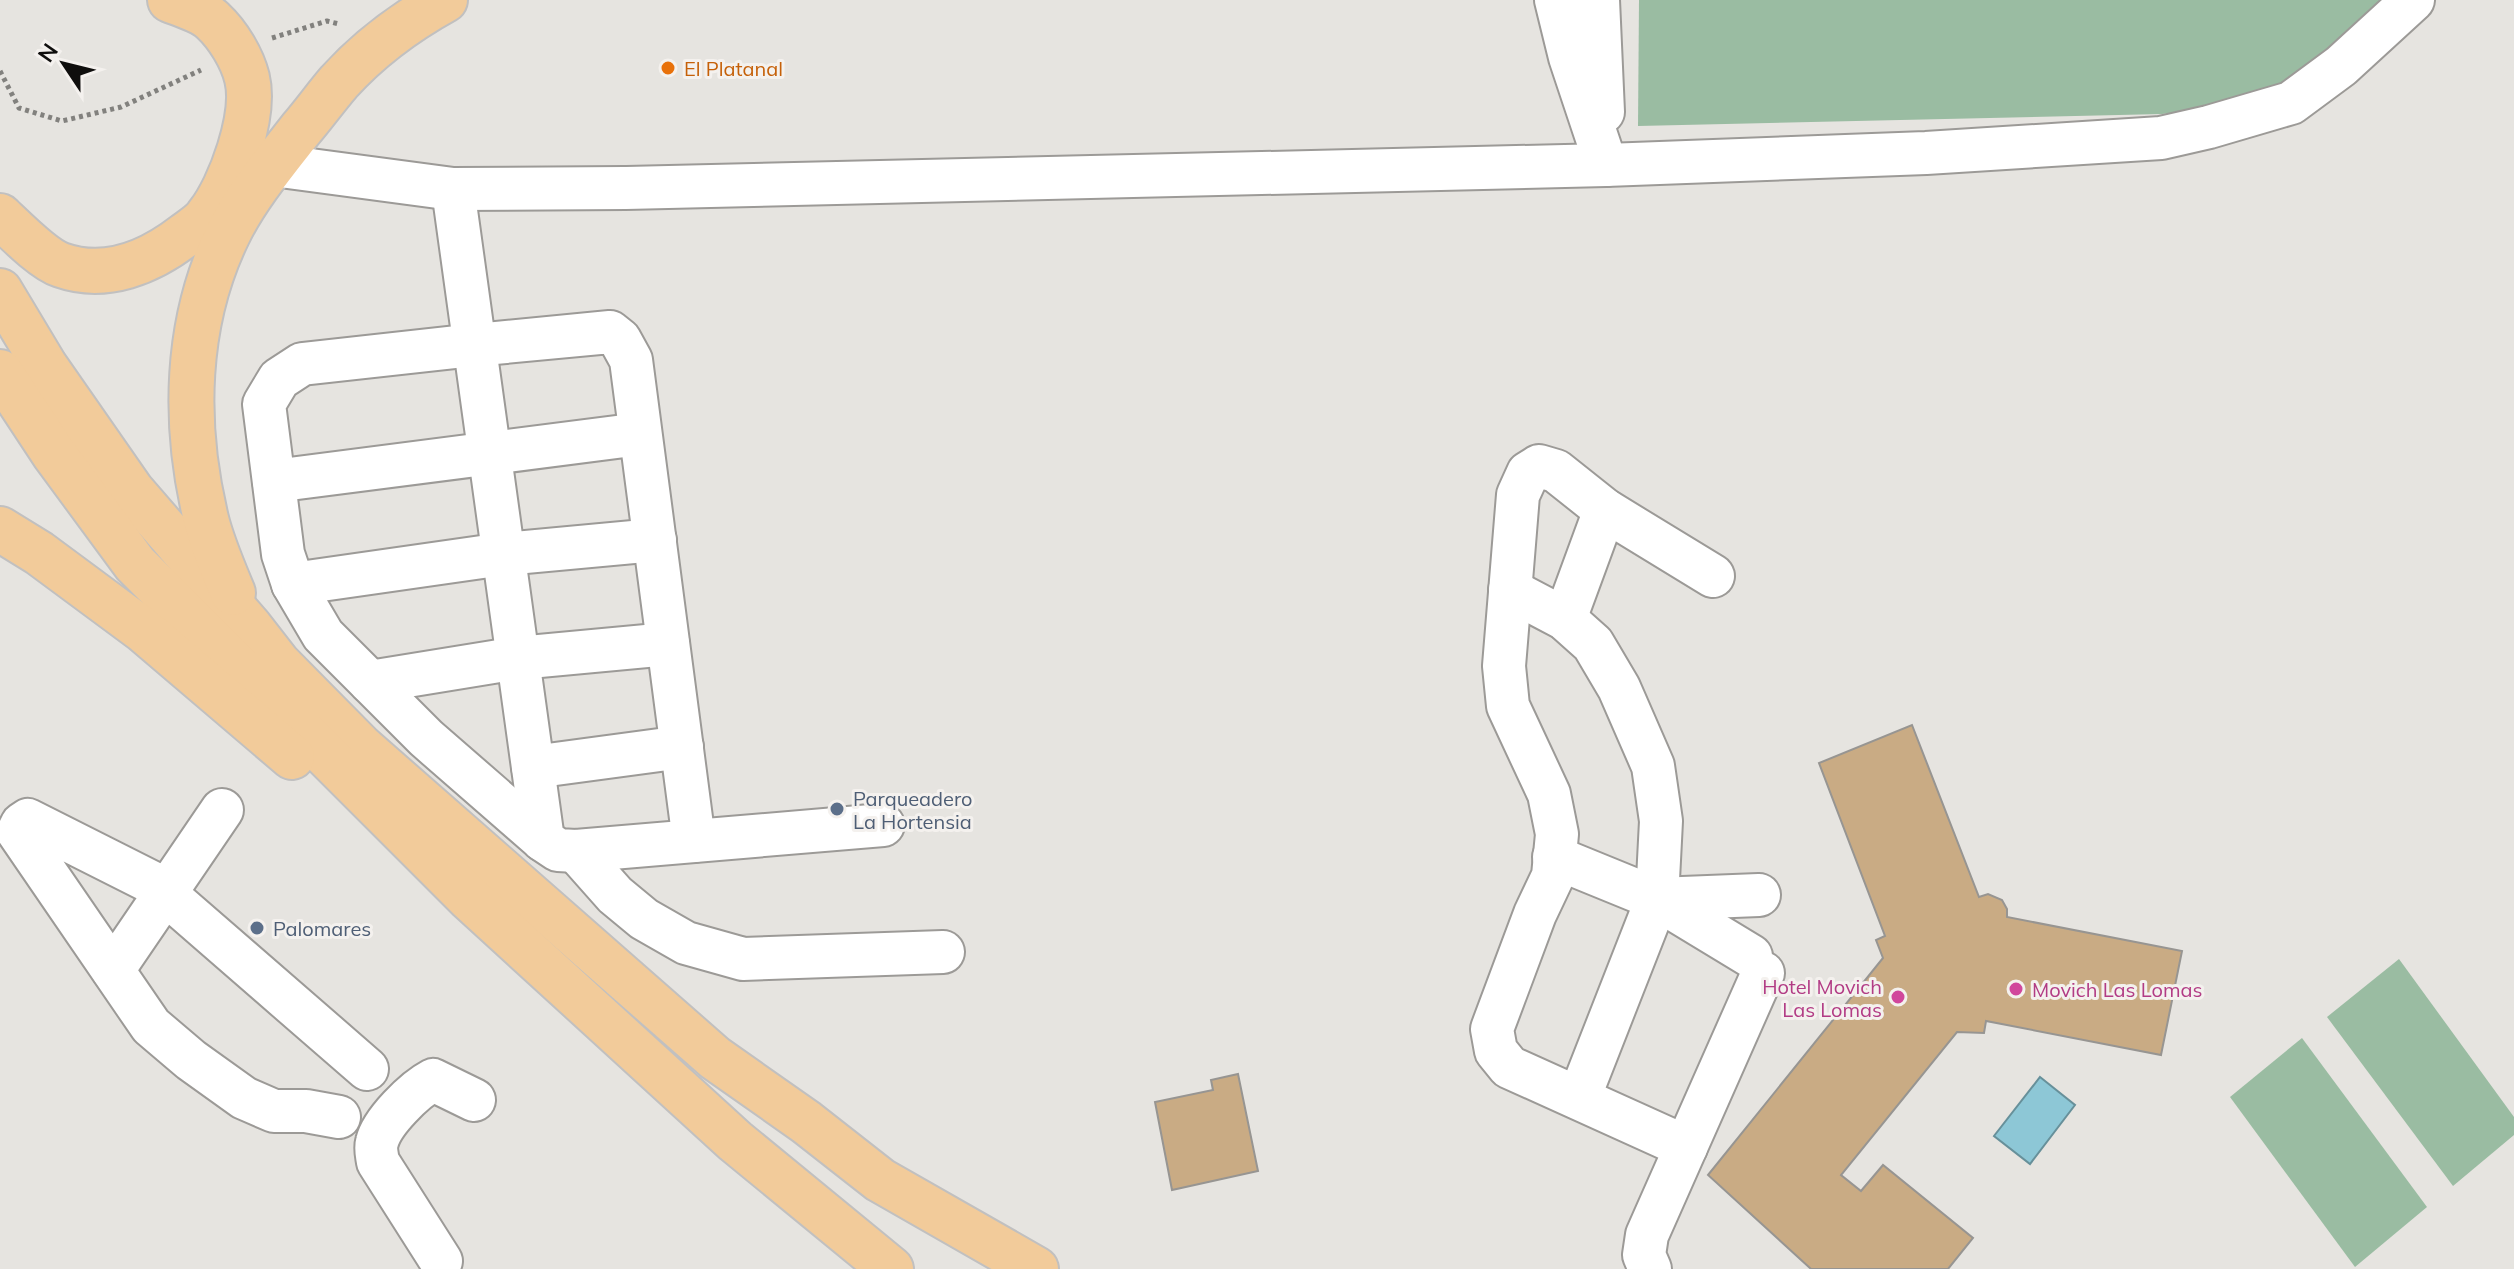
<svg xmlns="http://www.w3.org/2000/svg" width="2514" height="1269" viewBox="0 0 2514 1269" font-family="Mulish,sans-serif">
	<rect width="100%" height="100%" fill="#e6e4e0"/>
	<g fill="#9abca2">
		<path d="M 1639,0 L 2393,0 L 2332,58 L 2245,104 L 2162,114 L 1638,126 Z"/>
		<path d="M 2399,959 L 2514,1117 L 2514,1135 L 2453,1186 L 2327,1017 Z"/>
		<path d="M 2302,1038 L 2427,1207 L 2355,1267 L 2230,1097 Z"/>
	</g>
	<path fill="#8dc7d6" stroke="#67909a" stroke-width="2" d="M 2040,1077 L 2075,1105 L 2030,1164 L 1994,1136 Z"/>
	<g fill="#c9ab84" stroke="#979592" stroke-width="2">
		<path d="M 1912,725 L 1979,897 L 1988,894 L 2002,900 L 2007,909 L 2007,917 L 2182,951 L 2161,1055 L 1986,1021 L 1984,1033 L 1957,1032 L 1841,1175 L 1861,1191 L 1883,1165 L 1973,1238 L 1948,1269 L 1811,1269 L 1708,1175 L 1883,958 L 1876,940 L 1885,936 L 1819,763 Z"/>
		<path d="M 1238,1074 L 1258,1171 L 1172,1190 L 1155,1102 L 1213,1090 L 1211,1080 Z"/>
	</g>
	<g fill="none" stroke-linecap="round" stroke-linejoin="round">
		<g stroke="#9c9a97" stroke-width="46">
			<g id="minor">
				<path d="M 1556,0 L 1570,57 L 1606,165"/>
				<path d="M 1598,0 L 1603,112"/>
				<path d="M 273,165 L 453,189 L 626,188 L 1606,165 L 1926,153 L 2161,138 L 2209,127 L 2291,103 L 2341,66 L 2413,0"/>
				<path d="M 453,189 L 543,840 L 558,850 L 576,851 L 883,825"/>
				<path d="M 274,481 L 640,434"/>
				<path d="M 293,584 L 503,554 L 655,540"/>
				<path d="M 1510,590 L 1565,619 L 1593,644 L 1619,688 L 1653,766 L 1661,821 L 1657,899 L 1579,1098"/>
				<path d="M 1565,619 L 1605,510"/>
				<path d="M 370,682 L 518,658 L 668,644"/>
				<path d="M 533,767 L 682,747"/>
				<path d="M 543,840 L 426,738 L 323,635 L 293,584 L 283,554 L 264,404 L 279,379 L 302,364 L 474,345 L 610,332 L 620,340 L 631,360 L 694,841"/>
				<path d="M 576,851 L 615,895 L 644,919 L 686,943 L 743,959 L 943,952"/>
				<path d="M 1554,857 L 1657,899 L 1751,956"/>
				<path d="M 1657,899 L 1759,895"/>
				<path d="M 113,970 L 222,810"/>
				<path d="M 339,1117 L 306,1111 L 274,1111 L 244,1098 L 191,1060 L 151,1026 L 18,832 L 22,824 L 28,820 L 153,883 L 367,1069"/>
				<path d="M 1686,1147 L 1509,1067 L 1496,1051 L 1492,1029 L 1535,914 L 1553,876 L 1557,834 L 1549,794 L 1508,706 L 1504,666 L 1518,495 L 1528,473 L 1539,466 L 1556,471 L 1605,510 L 1713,576"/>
				<path d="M 441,1261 L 378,1162 C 377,1155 375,1149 377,1142 C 382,1122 414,1090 433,1080 L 474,1100"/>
				<path d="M 1650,1269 L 1644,1255 L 1647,1235 L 1763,973"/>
			</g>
		</g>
		<g stroke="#c1c0c0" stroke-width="48">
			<g id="major">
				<path d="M 0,216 C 15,230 43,259 61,265 C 106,281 150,262 185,235 C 193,229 203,223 208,215 C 231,186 256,115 247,78 C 242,58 228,35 213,21 C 203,11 183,5 170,0"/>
				<path d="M 0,291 L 45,366 L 132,491 L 250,627 L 278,663 L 361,747 L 715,1058 L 806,1122 L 880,1180 L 1036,1269"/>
				<path d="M 0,372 L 54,454 L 135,564 L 469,898 L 735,1141 L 891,1269"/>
				<path d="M 0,529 L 39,553 L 143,630 L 292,757"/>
				<path d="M 233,593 C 223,569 212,544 206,519 C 183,424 185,322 228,234 C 246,197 276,161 301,129 C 314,114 326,97 339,82 C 368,50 407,21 445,0"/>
			</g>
		</g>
		<g stroke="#82817e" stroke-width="5" stroke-dasharray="4 4" stroke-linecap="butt">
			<path d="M 272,38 L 327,21 L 339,24"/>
			<path d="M 0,71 L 19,108 L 62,121 L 121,107 L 201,70"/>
		</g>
		<use href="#minor" stroke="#fff" stroke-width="42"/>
		<use href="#major" stroke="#f2cb9a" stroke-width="44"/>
	</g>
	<circle fill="#e8710a" stroke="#f4f1ee" stroke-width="3" cx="668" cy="68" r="8"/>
	<g fill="#5c6f8a" stroke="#f4f1ee" stroke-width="3">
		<circle cx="837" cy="809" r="8"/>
		<circle cx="257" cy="928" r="8"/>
	</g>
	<g fill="#d1479c" stroke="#f4f1ee" stroke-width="3">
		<circle cx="2016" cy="989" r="8"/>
		<circle cx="1898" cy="997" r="8"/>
	</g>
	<g text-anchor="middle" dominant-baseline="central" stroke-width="6" stroke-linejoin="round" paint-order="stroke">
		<g font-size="20" fill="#c56008" stroke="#f4f1ee" text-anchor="start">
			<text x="684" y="68">El Platanal</text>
		</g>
		<g font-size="20" fill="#4e5e75" stroke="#f4f1ee" text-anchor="start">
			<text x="853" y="798">Parqueadero<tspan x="853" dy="23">La Hortensia</tspan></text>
			<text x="273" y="928">Palomares</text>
		</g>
		<g font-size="20" fill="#b23c85" stroke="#f4f1ee" text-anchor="end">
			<text x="1882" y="986">Hotel Movich<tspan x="1882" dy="23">Las Lomas</tspan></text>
			<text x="2032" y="989" text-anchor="start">Movich Las Lomas</text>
		</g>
	</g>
	<g transform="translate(64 64) rotate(305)" stroke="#f4f1ee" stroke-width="6" paint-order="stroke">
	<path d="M0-6L14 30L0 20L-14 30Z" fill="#0f0e0d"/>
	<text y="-12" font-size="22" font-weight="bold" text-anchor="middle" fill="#0f0e0d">N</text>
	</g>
</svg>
